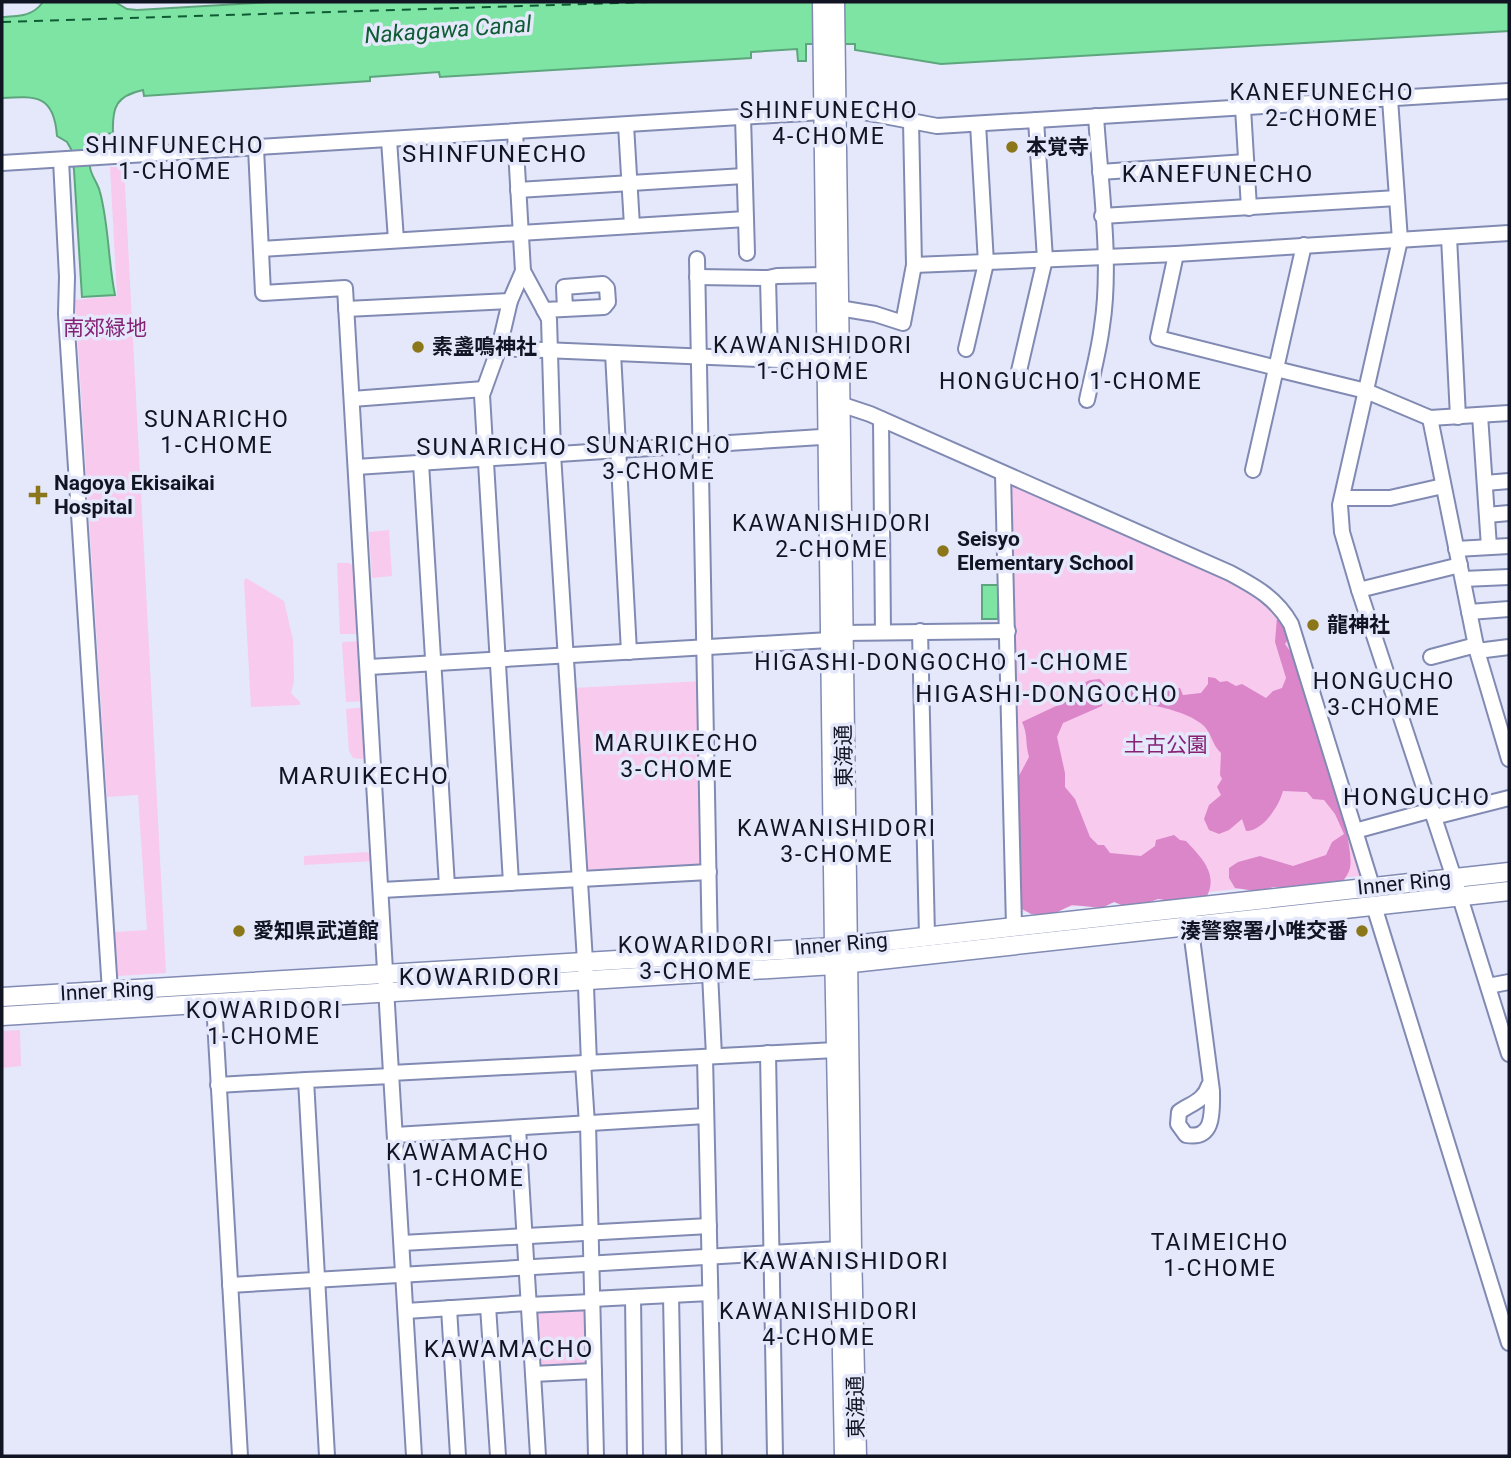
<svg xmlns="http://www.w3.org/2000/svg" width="1511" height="1458" viewBox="0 0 1511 1458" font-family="Roboto,'Noto Sans JP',sans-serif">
	<rect width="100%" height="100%" fill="#e4e8fa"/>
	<g fill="#f8caee">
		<path d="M 110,167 L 124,167 L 166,973 L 118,976 L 115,932 L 147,930 L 138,795 L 107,797 L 75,300 L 117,296 Z"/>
		<path d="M 1010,482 L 1250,589 L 1281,616 L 1361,868 L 1360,876 L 1021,912 Z"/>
		<path d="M 389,530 L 392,576 L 372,578 L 369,532 Z"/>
		<path d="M 337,563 L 349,563 L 357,568 L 361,634 L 340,634 Z"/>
		<path d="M 246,578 L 284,601 L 293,640 L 294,681 L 291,693 L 300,702 L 300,705 L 251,707 L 244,581 Z"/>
		<path d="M 362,641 L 366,701 L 346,702 L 342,644 L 343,642 Z"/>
		<path d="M 702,681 L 702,867 L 587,874 L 585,871 L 574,688 Z"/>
		<path d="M 366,707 L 369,754 L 362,759 L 353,758 L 349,751 L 346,709 Z"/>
		<path d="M 367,852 L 375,857 L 375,861 L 304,865 L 304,856 Z"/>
		<path d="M 20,1030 L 21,1066 L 2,1068 L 2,1031 Z"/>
		<path d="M 586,1306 L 591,1362 L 585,1369 L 539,1370 L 535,1308 Z"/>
	</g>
	<g fill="#da86c9">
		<path d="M 1277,617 L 1289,625 L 1291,635 L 1285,644 L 1290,651 L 1298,654 L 1329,771 C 1336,787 1354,851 1350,868 C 1349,873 1345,878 1342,883 L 1316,887 L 1273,887 L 1262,892 L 1235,888 L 1229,878 L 1229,868 L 1238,862 L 1260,856 L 1293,866 L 1326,855 L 1332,842 L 1344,834 L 1335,814 L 1324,800 L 1313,799 L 1307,792 L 1283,791 C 1279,806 1263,831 1246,831 L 1242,819 L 1229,830 L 1219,834 L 1209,830 L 1204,819 L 1209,805 L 1221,795 L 1217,787 L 1222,779 L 1220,775 L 1221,753 C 1212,745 1212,734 1204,726 C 1187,710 1143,702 1121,702 L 1120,694 L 1127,686 L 1134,688 L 1143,685 L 1150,690 L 1165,685 L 1172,689 L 1180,688 L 1183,695 L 1201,693 L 1208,684 L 1208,677 L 1215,678 L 1220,682 L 1227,681 L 1236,686 L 1242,684 L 1266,698 L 1273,691 L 1282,688 L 1286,678 L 1275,642 Z"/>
		<path d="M 1100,679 L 1105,685 L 1102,706 L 1063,723 L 1057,737 L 1065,773 L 1065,787 L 1075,799 L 1090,837 L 1098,845 L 1104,845 L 1110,853 L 1141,856 L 1155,846 L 1156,840 L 1174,835 L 1180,840 L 1186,841 C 1202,858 1218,874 1207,896 L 1188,897 L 1177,902 L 1158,899 L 1144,904 L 1124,906 L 1114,902 L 1102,908 L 1072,905 L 1051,915 L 1031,914 L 1015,905 L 1013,787 L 1029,757 C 1025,744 1028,734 1022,722 L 1069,700 L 1069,690 L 1090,680 Z"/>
	</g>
	<g fill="#7ee4a3" stroke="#5da67d" stroke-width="2">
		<path d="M 43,2 L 115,2 L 127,9 L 137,10 L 272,2 L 1509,2 L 1509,31 L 941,64 L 855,50 L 855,44 L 806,44 L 806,61 L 798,61 L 797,49 L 751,52 L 751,58 L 440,77 L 439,72 L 370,77 L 370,81 L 144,96 L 143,90 C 116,96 112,107 113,133 L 95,136 C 87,143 89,157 90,167 C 91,176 98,183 100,192 C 109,226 108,261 115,295 L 82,297 L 74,170 L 71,149 L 67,142 L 57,136 C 54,95 37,96 2,98 L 2,17 C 19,16 32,17 43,2 Z"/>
		<path d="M 982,585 L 999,585 L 998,619 L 982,619 Z"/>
	</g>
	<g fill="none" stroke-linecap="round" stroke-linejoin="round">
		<path stroke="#0f5c34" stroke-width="2" stroke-dasharray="9 7" stroke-linecap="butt" d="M 2,22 L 653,2"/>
		<g stroke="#818ab2" stroke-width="18">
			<g id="minor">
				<path d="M 1390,99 L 1400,240 L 1340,505 L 1342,532 L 1359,590 L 1454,878 L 1509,1054"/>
				<path d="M 1243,108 L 1249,208"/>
				<path d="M 743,117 L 747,253"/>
				<path d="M 626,125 L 632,226"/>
				<path d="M 389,140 L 396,240"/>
				<path d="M 256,148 L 263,293 L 345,288 L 391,1073"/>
				<path d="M 61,160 L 67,277 L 66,314 L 110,991"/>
				<path d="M 2,163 L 822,112 L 837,107 L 937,126 L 1509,91"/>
				<path d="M 1100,172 L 1246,162"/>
				<path d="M 518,190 L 744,176"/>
				<path d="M 1102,216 L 1397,198"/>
				<path d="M 1449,237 L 1458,417"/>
				<path d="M 261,249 L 746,219"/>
				<path d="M 1176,254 L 1158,338 L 1277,368"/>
				<path d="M 697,259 L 710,954"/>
				<path d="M 914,265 L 1176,254 L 1509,233"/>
				<path d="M 523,271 L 549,319 L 553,454 L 585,961 L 589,1063"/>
				<path d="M 697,277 L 768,278 L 770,359"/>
				<path d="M 768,278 L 777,276 L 825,275"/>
				<path d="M 839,308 L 875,314 L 903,323 L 914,265 L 911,121"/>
				<path d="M 346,309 L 510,301"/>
				<path d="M 544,310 L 604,307 L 608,302 L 607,288 L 603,284 L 564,287 L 565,309"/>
				<path d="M 499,348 L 826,362"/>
				<path d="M 966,349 L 986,263 L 978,124"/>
				<path d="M 613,353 L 629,652"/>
				<path d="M 1276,369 L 1366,391 L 1430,418 L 1509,413"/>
				<path d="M 1019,371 L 1045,259 L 1036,120"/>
				<path d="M 352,399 L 484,389"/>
				<path d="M 1087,400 C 1092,376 1099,351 1102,326 C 1112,263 1100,181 1096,116"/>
				<path d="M 831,401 L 870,414 L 1230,573 C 1256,587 1276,598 1291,624 L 1372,886"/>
				<path d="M 1480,415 L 1489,547"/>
				<path d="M 1430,418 L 1477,651 L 1509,759"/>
				<path d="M 881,419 L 883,632"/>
				<path d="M 421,463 L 447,886"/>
				<path d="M 356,467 L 837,436"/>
				<path d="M 1253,470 L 1304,245"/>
				<path d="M 1003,474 L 1014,926"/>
				<path d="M 1485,483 L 1509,481"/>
				<path d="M 1342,498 L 1390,498 L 1443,486"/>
				<path d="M 1487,515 L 1509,513"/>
				<path d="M 1456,549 L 1509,546"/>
				<path d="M 1463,579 L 1509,577"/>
				<path d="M 1359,590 L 1460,565"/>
				<path d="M 1469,612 L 1509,609"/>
				<path d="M 920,631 L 927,936"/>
				<path d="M 843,633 L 1008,631"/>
				<path d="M 1477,651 L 1509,647"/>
				<path d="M 1431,657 L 1476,645"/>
				<path d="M 369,667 L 829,640"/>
				<path d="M 1434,817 L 1509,798"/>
				<path d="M 1355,831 L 1432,810"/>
				<path d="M 511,883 L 482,395 L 499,348 L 510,301 L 523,271 L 515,132"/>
				<path d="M 382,890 L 709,872"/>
				<path d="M 1374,906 L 1509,1343"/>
				<path d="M 1189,915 L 1212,1091 C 1212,1111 1215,1140 1186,1135 L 1178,1124 L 1179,1112 C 1192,1103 1204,1101 1209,1085"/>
				<path d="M 710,973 L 714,1056"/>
				<path d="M 1488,986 L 1509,982"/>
				<path d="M 214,1002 L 240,1456"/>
				<path d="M 768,1053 L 775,1456"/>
				<path d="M 705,1057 L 714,1456"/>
				<path d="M 583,1063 L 587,1124"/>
				<path d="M 218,1085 L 306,1080"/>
				<path d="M 588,1123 L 596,1456"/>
				<path d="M 518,1128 L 538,1456"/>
				<path d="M 395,1135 L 706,1116"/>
				<path d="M 402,1243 L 709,1226"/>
				<path d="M 230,1285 L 840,1249"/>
				<path d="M 671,1295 L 674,1456"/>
				<path d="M 633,1297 L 635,1456"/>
				<path d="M 592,1299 L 710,1293"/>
				<path d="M 528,1305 L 592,1302"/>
				<path d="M 488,1306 L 498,1456"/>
				<path d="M 449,1308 L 458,1456"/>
				<path d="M 406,1311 L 528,1303"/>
				<path d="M 533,1374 L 594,1371"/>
				<path d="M 327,1456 L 306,1080 L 392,1076"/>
				<path d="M 414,1456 L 391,1073 L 836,1050"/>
			</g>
		</g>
		<g stroke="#818ab2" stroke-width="21">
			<g id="major">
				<path d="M 822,2 L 834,947 L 844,1456"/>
				<path d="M 835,2 L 852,1249 L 857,1456"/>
				<path d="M 2,997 L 834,947 L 1509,872"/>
				<path d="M 2,1016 L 834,965 L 1509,891"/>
			</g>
		</g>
		<use href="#minor" stroke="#fff" stroke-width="14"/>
		<use href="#major" stroke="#fff" stroke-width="18"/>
	</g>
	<g fill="#8c761a" stroke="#e4e8fa" stroke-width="2.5">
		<circle cx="1012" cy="147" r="7"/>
		<circle cx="418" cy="347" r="7"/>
		<path d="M34.5 484.5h7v7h7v7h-7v7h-7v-7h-7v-7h7z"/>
		<circle cx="943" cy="551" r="7"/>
		<circle cx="1313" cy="625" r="7"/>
		<circle cx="239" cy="931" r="7"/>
		<circle cx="1362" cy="931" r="7"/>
	</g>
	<g text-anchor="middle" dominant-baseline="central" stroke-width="7" stroke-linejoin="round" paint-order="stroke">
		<g font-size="21" font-weight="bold" fill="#111423" stroke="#e4e8fa" text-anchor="start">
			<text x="1026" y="147">本覚寺</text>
			<text x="432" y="347">素盞鳴神社</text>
			<text x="54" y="483">Nagoya Ekisaikai<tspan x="54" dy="24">Hospital</tspan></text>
			<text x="957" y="539">Seisyo<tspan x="957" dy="24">Elementary School</tspan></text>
			<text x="1327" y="625">龍神社</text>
			<text x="253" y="931">愛知県武道館</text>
			<text x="1348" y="931" text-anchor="end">湊警察署小唯交番</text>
		</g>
		<g font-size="21" fill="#852276" stroke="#e4e8fa">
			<text x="105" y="328">南郊緑地</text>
			<text x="1166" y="745">土古公園</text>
		</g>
		<g font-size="21" fill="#111423" stroke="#e4e8fa">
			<text transform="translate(844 756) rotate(-91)">東海通</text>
			<text transform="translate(1404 883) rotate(-6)">Inner Ring</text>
			<text transform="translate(841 944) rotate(-5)">Inner Ring</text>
			<text transform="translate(107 991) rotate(-3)">Inner Ring</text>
			<text transform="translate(856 1407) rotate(-91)">東海通</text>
		</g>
		<g font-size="23" font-style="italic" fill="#0f5c34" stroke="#e4e8fa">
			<text transform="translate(448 30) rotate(-4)">Nakagawa Canal</text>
		</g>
		<g font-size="23" letter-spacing="2" fill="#111423" stroke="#e4e8fa">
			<text x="1322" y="92">KANEFUNECHO<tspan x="1322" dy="26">2-CHOME</tspan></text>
			<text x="829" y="110">SHINFUNECHO<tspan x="829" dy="26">4-CHOME</tspan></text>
			<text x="175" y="145">SHINFUNECHO<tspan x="175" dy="26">1-CHOME</tspan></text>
			<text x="813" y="345">KAWANISHIDORI<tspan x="813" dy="26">1-CHOME</tspan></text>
			<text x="1071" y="381">HONGUCHO 1-CHOME</text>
			<text x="217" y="419">SUNARICHO<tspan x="217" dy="26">1-CHOME</tspan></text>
			<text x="659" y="445">SUNARICHO<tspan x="659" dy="26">3-CHOME</tspan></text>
			<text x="832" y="523">KAWANISHIDORI<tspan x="832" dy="26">2-CHOME</tspan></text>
			<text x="942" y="662">HIGASHI-DONGOCHO 1-CHOME</text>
			<text x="1384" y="681">HONGUCHO<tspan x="1384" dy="26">3-CHOME</tspan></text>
			<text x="677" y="743">MARUIKECHO<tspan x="677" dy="26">3-CHOME</tspan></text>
			<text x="837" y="828">KAWANISHIDORI<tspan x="837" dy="26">3-CHOME</tspan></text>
			<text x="696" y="945">KOWARIDORI<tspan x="696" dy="26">3-CHOME</tspan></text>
			<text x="264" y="1010">KOWARIDORI<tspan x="264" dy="26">1-CHOME</tspan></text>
			<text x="468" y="1152">KAWAMACHO<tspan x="468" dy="26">1-CHOME</tspan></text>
			<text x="1220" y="1242">TAIMEICHO<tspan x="1220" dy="26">1-CHOME</tspan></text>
			<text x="819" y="1311">KAWANISHIDORI<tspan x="819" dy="26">4-CHOME</tspan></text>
		</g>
		<g font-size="24" letter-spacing="2" fill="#111423" stroke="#e4e8fa">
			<text x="495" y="154">SHINFUNECHO</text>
			<text x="1218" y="174">KANEFUNECHO</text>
			<text x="492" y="447">SUNARICHO</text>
			<text x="1047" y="694">HIGASHI-DONGOCHO</text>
			<text x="364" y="776">MARUIKECHO</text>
			<text x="1417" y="797">HONGUCHO</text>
			<text x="480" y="977">KOWARIDORI</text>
			<text x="846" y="1261">KAWANISHIDORI</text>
			<text x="509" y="1349">KAWAMACHO</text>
		</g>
	</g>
	<rect width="1511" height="1458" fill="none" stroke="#111423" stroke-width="7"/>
</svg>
